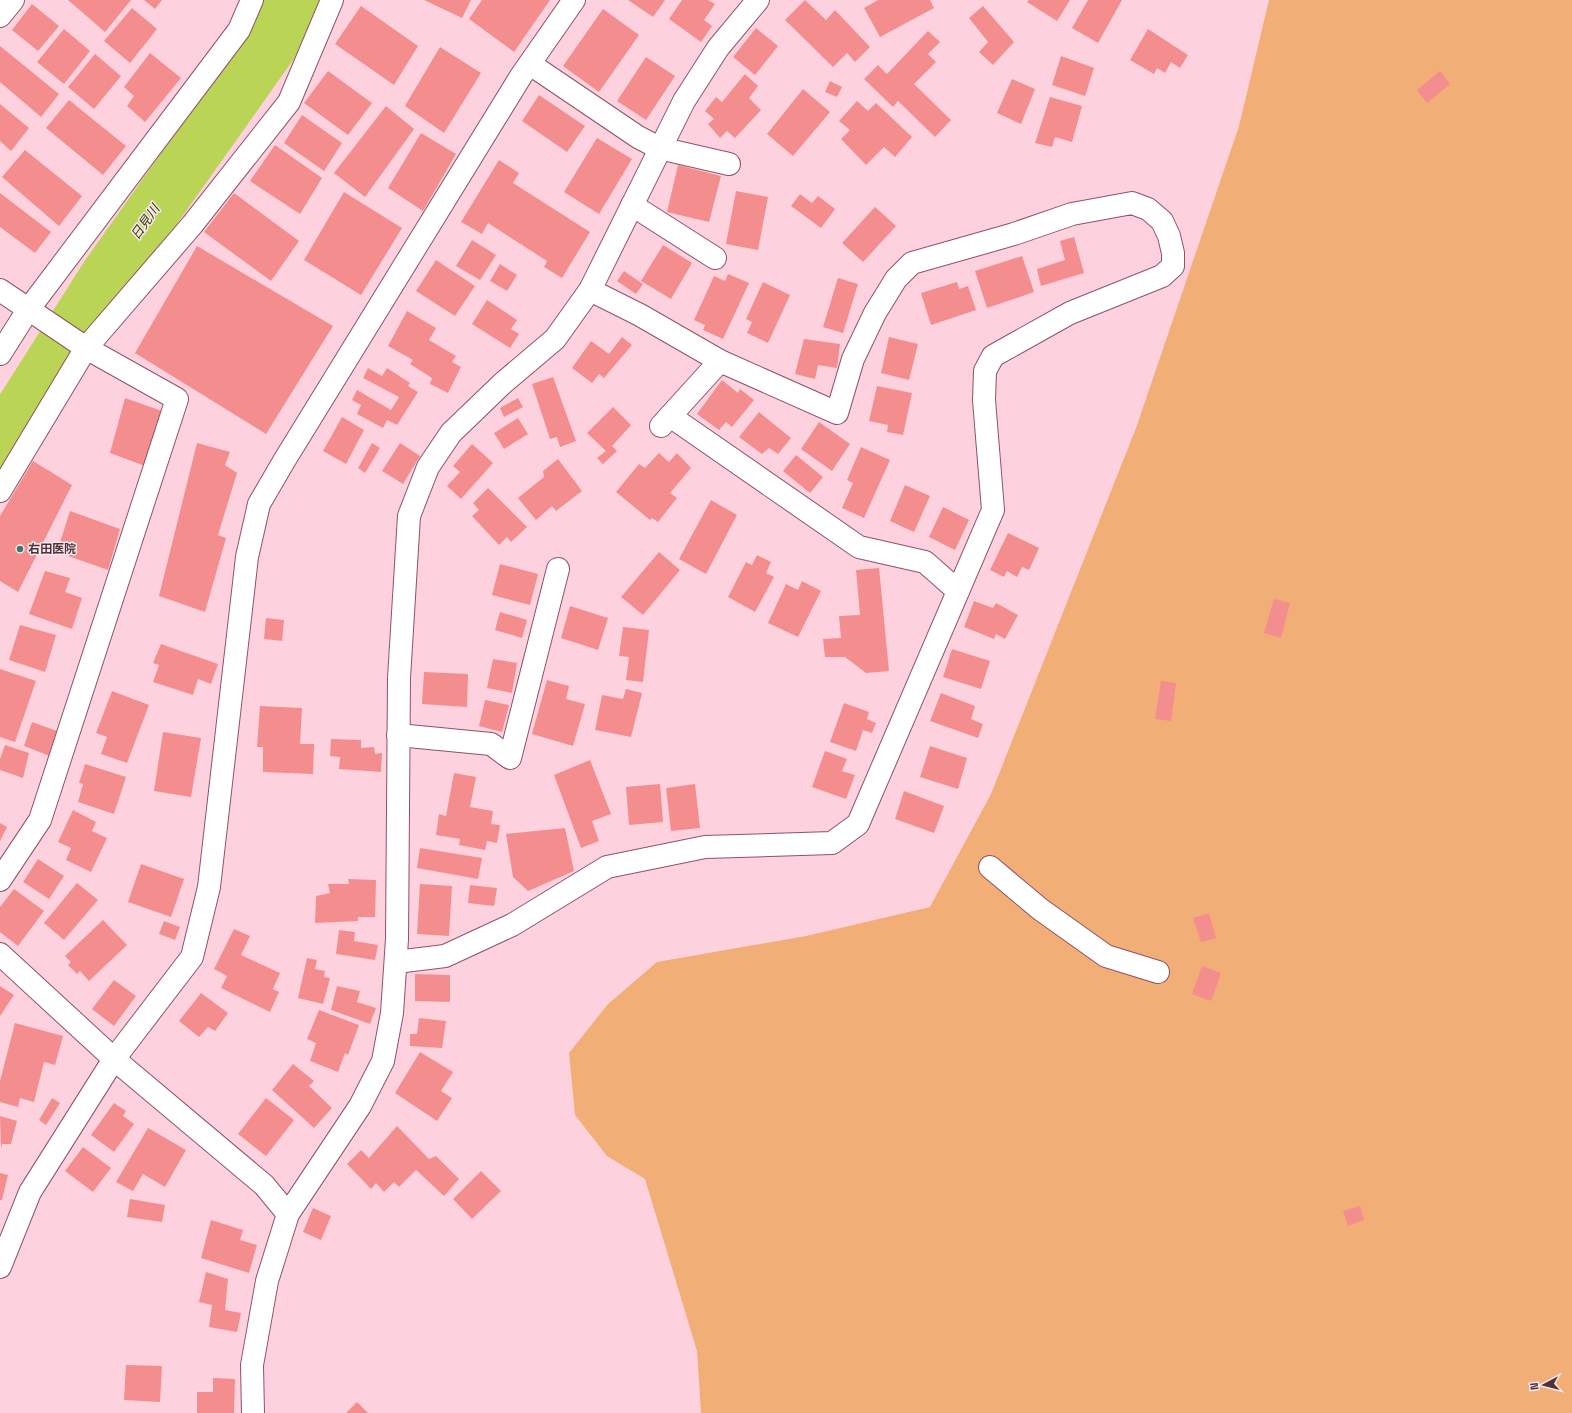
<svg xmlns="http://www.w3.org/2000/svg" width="1572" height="1413" viewBox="0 0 1572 1413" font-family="'Space Grotesk','Noto Sans JP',sans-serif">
	<rect width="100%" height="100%" fill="#fdd2de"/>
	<path fill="#f2ae77" d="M 1269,0 L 1572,0 L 1572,1413 L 701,1413 L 697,1351 L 645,1179 L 607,1156 L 575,1115 L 569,1053 L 608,1004 L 657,962 L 806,936 L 930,907 L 991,794 L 1136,428 L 1239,126 Z"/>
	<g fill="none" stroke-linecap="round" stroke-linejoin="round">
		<path stroke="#bad556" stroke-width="54" d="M 0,445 L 107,276 L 270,46 L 292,0"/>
	</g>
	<g fill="#f38d8e">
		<path d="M 68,0 L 131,0 L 105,32 Z"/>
		<path d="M 144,0 L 162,0 L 155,9 Z"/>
		<path d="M 424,0 L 471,0 L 462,18 Z"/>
		<path d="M 482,0 L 550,0 L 514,52 L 469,19 Z"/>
		<path d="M 628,0 L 665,0 L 653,17 Z"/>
		<path d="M 682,0 L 708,0 L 715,4 L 704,20 L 712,26 L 701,42 L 669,19 Z"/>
		<path d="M 805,0 L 826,20 L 835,10 L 870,47 L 855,62 L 847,53 L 833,67 L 785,20 Z"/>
		<path d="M 878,0 L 930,0 L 934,8 L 880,37 L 864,8 Z"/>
		<path d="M 1029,0 L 1070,0 L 1057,21 L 1027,2 Z"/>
		<path d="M 1088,0 L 1122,0 L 1098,43 L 1072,28 Z"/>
		<path d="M 32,4 L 59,26 L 38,51 L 12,30 Z"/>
		<path d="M 361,6 L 418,46 L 394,85 L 335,44 Z"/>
		<path d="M 983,6 L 1014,42 L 993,65 L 979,52 L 988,42 L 969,18 Z"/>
		<path d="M 132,8 L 157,29 L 130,63 L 104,41 Z"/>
		<path d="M 603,9 L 639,35 L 599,92 L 563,66 Z"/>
		<path d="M 756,28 L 778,46 L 755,75 L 733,57 Z"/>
		<path d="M 64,29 L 90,51 L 64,84 L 37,62 Z"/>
		<path d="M 1148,29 L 1188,55 L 1180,68 L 1171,62 L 1165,73 L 1157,68 L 1154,74 L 1130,60 Z"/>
		<path d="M 928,31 L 940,42 L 928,54 L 936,62 L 914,84 L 951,120 L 935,137 L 898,101 L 893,107 L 864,79 L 878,65 L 887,74 Z"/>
		<path d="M 0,46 L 59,94 L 41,117 L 0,82 Z"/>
		<path d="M 440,47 L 481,73 L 444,133 L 405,106 Z"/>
		<path d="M 150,53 L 181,78 L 145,122 L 127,106 L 134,96 L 124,87 Z"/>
		<path d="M 95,54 L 121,76 L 94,109 L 68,87 Z"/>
		<path d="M 1061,56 L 1094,68 L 1085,96 L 1052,85 Z"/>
		<path d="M 646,57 L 675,76 L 646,120 L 617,101 Z"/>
		<path d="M 328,71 L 372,103 L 348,135 L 304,103 Z"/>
		<path d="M 1440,71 L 1450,84 L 1427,103 L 1417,90 Z"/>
		<path d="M 745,74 L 758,86 L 749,98 L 761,110 L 735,138 L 727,131 L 720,138 L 708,124 L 714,119 L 705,111 L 716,97 L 722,102 Z"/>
		<path d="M 1012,79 L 1035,89 L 1021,124 L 997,113 Z"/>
		<path d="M 830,81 L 842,87 L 837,97 L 825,92 Z"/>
		<path d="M 803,89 L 830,112 L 793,156 L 767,134 Z"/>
		<path d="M 539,95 L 585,126 L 567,152 L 522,121 Z"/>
		<path d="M 1050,97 L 1082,106 L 1072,142 L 1055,137 L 1052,147 L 1035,143 Z"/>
		<path d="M 69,100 L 126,146 L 103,175 L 46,128 Z"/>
		<path d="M 857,101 L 868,111 L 876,103 L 912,137 L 895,157 L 884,147 L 866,165 L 841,139 L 850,130 L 839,121 Z"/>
		<path d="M 0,104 L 29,128 L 11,151 L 0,141 Z"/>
		<path d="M 386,106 L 414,129 L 365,197 L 334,173 Z"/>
		<path d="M 302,115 L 342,143 L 324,171 L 284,143 Z"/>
		<path d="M 421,133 L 456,154 L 423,211 L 388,188 Z"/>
		<path d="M 597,138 L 632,159 L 599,214 L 564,192 Z"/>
		<path d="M 275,145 L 322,178 L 300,214 L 250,181 Z"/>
		<path d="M 25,150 L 82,196 L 59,226 L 2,177 Z"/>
		<path d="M 499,160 L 519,173 L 513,183 L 590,232 L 562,278 L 544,267 L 547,261 L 488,223 L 482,234 L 461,222 Z"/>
		<path d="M 678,165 L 721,176 L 709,222 L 667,212 Z"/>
		<path d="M 736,191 L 768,197 L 758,250 L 726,244 Z"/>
		<path d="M 344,192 L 402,228 L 361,295 L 304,260 Z"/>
		<path d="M 0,193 L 51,232 L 35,253 L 0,227 Z"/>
		<path d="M 234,193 L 299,241 L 271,281 L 204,232 Z"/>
		<path d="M 800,194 L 812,203 L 818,196 L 835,209 L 821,228 L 791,206 Z"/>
		<path d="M 875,207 L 896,226 L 863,262 L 842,243 Z"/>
		<path d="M 1074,237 L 1084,273 L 1041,286 L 1037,269 L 1065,260 L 1060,241 Z"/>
		<path d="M 472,240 L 496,255 L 480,280 L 456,266 Z"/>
		<path d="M 663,245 L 692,263 L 671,299 L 641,281 Z"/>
		<path d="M 197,246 L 333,326 L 266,434 L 135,353 Z"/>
		<path d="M 1022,256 L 1034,292 L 987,308 L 975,271 Z"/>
		<path d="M 436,260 L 475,286 L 455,316 L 416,291 Z"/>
		<path d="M 500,264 L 517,275 L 507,291 L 490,281 Z"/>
		<path d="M 624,271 L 643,284 L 636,294 L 617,281 Z"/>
		<path d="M 728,274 L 749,283 L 723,339 L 703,330 L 705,325 L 694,320 L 714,276 L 725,281 Z"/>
		<path d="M 838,278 L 858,284 L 843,333 L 823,327 Z"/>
		<path d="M 763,282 L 790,295 L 768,343 L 747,333 L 752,322 L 746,319 Z"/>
		<path d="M 957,282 L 959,289 L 968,286 L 976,310 L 931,325 L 921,293 Z"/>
		<path d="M 487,300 L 517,320 L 511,329 L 519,334 L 510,348 L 472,324 Z"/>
		<path d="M 407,311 L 436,328 L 429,340 L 456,356 L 452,362 L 461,367 L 448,393 L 430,384 L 432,378 L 410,364 L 413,360 L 388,346 Z"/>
		<path d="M 622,337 L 632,345 L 604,378 L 599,374 L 592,383 L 572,368 L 591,341 L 609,354 Z"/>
		<path d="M 889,337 L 918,344 L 909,380 L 881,373 Z"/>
		<path d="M 804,339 L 840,344 L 837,368 L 818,365 L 815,379 L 795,374 Z"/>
		<path d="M 368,368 L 382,376 L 387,368 L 410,383 L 408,386 L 418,392 L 397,425 L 387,420 L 383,428 L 357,414 L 361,405 L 352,400 L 357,390 L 391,410 L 399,397 L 363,378 Z"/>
		<path d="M 553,377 L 576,441 L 560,447 L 557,437 L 550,439 L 532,384 Z"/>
		<path d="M 722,380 L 738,393 L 740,389 L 754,400 L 732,427 L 726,422 L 719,430 L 697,414 Z"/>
		<path d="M 877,386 L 912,393 L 903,435 L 887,432 L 888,425 L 869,421 Z"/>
		<path d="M 125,398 L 162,411 L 145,466 L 110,453 Z"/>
		<path d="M 518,398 L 523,407 L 504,417 L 500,408 Z"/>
		<path d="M 613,407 L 631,425 L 612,446 L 617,451 L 603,464 L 597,458 L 606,451 L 587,433 Z"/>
		<path d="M 759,412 L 791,438 L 778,454 L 769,448 L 762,454 L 739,437 Z"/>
		<path d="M 342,417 L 364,430 L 346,464 L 323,451 Z"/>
		<path d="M 518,418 L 528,434 L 504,449 L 494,433 Z"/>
		<path d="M 819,422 L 850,444 L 832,471 L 801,449 Z"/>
		<path d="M 197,443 L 230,452 L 225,465 L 237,473 L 218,535 L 226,538 L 205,612 L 159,596 Z"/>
		<path d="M 372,443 L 380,448 L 365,473 L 358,468 Z"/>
		<path d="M 400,443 L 420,456 L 403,484 L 382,471 Z"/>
		<path d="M 472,444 L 493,463 L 461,499 L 447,486 L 460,472 L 453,466 Z"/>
		<path d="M 861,447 L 890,460 L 864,518 L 842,508 L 853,483 L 847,480 Z"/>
		<path d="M 659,453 L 669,462 L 677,453 L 691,468 L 670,493 L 677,498 L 658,522 L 652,518 L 650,520 L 616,492 L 639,464 L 645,468 Z"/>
		<path d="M 796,455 L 823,477 L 810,493 L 783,471 Z"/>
		<path d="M 558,459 L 582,491 L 556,511 L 552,506 L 536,520 L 518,498 L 544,477 L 543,471 Z"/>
		<path d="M 33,461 L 72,485 L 18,592 L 0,581 L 0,516 Z"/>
		<path d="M 905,485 L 930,496 L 914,532 L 890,521 Z"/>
		<path d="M 488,488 L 527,527 L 511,542 L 507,537 L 499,545 L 472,516 L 479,510 L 473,503 Z"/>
		<path d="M 711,500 L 737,515 L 706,574 L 679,559 Z"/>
		<path d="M 943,507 L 969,520 L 955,550 L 929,537 Z"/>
		<path d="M 70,511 L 120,529 L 108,570 L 57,552 Z"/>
		<path d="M 1008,533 L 1039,548 L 1029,570 L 1022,567 L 1017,577 L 1007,571 L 1004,577 L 990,570 Z"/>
		<path d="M 659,552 L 680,570 L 643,615 L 621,597 Z"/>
		<path d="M 757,555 L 771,562 L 766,573 L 774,577 L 755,612 L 728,597 L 746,562 L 752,565 Z"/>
		<path d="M 500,564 L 538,574 L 530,605 L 492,595 Z"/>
		<path d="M 879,568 L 889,671 L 866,673 L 845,657 L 825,657 L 823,639 L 841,638 L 839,616 L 860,615 L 856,570 Z"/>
		<path d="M 45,571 L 70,578 L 65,592 L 82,598 L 72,629 L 29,614 Z"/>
		<path d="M 802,581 L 821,591 L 798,637 L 768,623 L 786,584 L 798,590 Z"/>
		<path d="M 1274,599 L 1290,603 L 1281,638 L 1264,633 Z"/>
		<path d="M 974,601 L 993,608 L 996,603 L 1018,615 L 1005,639 L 996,634 L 994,639 L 964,627 Z"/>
		<path d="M 570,606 L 608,618 L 598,650 L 561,638 Z"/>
		<path d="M 500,612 L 527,620 L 522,638 L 495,630 Z"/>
		<path d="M 266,618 L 284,620 L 282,641 L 264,639 Z"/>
		<path d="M 20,625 L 56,635 L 45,672 L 9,660 Z"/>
		<path d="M 623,627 L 649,630 L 643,682 L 626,680 L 629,657 L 619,656 Z"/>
		<path d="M 161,644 L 218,664 L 211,684 L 198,679 L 193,695 L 153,682 L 159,665 L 153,663 Z"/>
		<path d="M 952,649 L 990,661 L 981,689 L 943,677 Z"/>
		<path d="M 493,659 L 517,663 L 512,693 L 487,688 Z"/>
		<path d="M 0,669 L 36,681 L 15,742 L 0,737 Z"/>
		<path d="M 424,672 L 468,674 L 467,707 L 422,704 Z"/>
		<path d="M 547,680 L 569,686 L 566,699 L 585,704 L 573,746 L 532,734 Z"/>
		<path d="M 1161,681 L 1176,683 L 1171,721 L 1155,719 Z"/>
		<path d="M 626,689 L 642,693 L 631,737 L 595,730 L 602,695 L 623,699 Z"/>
		<path d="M 112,691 L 149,705 L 127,763 L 101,754 L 107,737 L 96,733 Z"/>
		<path d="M 941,693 L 975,706 L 971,719 L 983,724 L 978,738 L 930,721 Z"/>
		<path d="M 485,700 L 509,705 L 502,732 L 479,726 Z"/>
		<path d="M 844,703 L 869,712 L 867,719 L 876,723 L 872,733 L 863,730 L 856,751 L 830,742 Z"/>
		<path d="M 260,706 L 302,708 L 300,744 L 314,744 L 313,774 L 263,772 L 263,747 L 257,747 Z"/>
		<path d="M 32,722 L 57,731 L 50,756 L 24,746 Z"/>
		<path d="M 163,732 L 201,738 L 191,797 L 154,791 Z"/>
		<path d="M 331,739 L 361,740 L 361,748 L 374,747 L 375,754 L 382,753 L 381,772 L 339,769 L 340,757 L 330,756 Z"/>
		<path d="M 5,745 L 29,753 L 23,778 L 0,770 L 0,759 Z"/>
		<path d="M 930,746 L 967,758 L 958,789 L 920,777 Z"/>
		<path d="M 825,751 L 847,759 L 842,771 L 855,775 L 846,799 L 812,787 Z"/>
		<path d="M 590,760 L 611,814 L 592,821 L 599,841 L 581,848 L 554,775 Z"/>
		<path d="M 85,764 L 126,777 L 114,814 L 78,802 L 83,784 L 79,783 Z"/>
		<path d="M 454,773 L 476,777 L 470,807 L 493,811 L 491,824 L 500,825 L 497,843 L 487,841 L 485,850 L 459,845 L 460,839 L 436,835 L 439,814 L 446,816 Z"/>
		<path d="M 660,784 L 663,822 L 629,825 L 626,787 Z"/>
		<path d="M 695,784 L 700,828 L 671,831 L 666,788 Z"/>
		<path d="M 904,791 L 944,806 L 934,833 L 895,819 Z"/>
		<path d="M 73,810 L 96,822 L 92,831 L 107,838 L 91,872 L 66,860 L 71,848 L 58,842 Z"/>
		<path d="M 0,823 L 7,827 L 0,841 Z"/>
		<path d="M 565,828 L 574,871 L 528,891 L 513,877 L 506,834 Z"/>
		<path d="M 420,848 L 482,858 L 478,879 L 417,868 Z"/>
		<path d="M 38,859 L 64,876 L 49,899 L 23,882 Z"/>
		<path d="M 141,864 L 184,879 L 171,917 L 128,902 Z"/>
		<path d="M 348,879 L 376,880 L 375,917 L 358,917 L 358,921 L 315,923 L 316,896 L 330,893 L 328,884 L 349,884 Z"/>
		<path d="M 77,883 L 98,900 L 64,940 L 44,923 Z"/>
		<path d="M 420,884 L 452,886 L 449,936 L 417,934 Z"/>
		<path d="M 470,885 L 497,888 L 494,906 L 468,903 Z"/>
		<path d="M 14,889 L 44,911 L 18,946 L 0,932 L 0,907 Z"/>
		<path d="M 1209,913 L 1216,938 L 1201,942 L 1193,918 Z"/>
		<path d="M 103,920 L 127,945 L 89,981 L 80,971 L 77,974 L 68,965 L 71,962 L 65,956 Z"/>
		<path d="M 164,921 L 180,927 L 175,940 L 159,934 Z"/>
		<path d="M 234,929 L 250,936 L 241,955 L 280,973 L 273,989 L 279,992 L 270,1012 L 221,988 L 227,976 L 214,969 Z"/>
		<path d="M 339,930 L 355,932 L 354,941 L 378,945 L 375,960 L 336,954 Z"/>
		<path d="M 307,958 L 317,960 L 315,969 L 325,971 L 324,977 L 330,978 L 323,1004 L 298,998 Z"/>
		<path d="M 1202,966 L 1221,973 L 1211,1001 L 1192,994 Z"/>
		<path d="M 415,974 L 450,975 L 450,1002 L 415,1001 Z"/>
		<path d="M 114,980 L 136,996 L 114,1026 L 92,1009 Z"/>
		<path d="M 0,986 L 14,995 L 0,1016 Z"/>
		<path d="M 337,986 L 360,991 L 357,1002 L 376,1008 L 370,1024 L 331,1010 Z"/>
		<path d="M 201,993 L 228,1013 L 215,1031 L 208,1027 L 199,1037 L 179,1021 Z"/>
		<path d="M 319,1010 L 359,1025 L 348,1055 L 345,1053 L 338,1072 L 310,1061 L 316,1043 L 307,1039 Z"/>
		<path d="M 419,1018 L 446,1021 L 442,1048 L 410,1046 L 410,1034 L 417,1034 Z"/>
		<path d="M 15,1023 L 63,1036 L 55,1065 L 44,1062 L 34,1102 L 20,1098 L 18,1107 L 0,1102 L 0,1081 Z"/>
		<path d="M 420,1052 L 453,1072 L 441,1091 L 452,1098 L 437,1121 L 395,1093 Z"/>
		<path d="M 293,1064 L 314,1081 L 309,1086 L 332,1108 L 314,1128 L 272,1090 Z"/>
		<path d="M 52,1098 L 60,1103 L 46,1125 L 39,1120 Z"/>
		<path d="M 266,1098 L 294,1120 L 266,1156 L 238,1134 Z"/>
		<path d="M 114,1103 L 126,1111 L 123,1116 L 134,1124 L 114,1152 L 91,1135 Z"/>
		<path d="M 0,1116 L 17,1121 L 11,1144 L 2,1144 L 1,1149 Z"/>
		<path d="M 397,1126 L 429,1159 L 436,1156 L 459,1179 L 444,1196 L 416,1170 L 399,1187 L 394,1182 L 384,1192 L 376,1183 L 371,1189 L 347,1164 L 361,1150 L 369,1158 Z"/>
		<path d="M 148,1128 L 186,1150 L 165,1187 L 143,1174 L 133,1191 L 116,1182 Z"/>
		<path d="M 83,1147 L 111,1168 L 93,1192 L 65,1171 Z"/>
		<path d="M 481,1171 L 501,1191 L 472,1219 L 453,1199 Z"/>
		<path d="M 0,1173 L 8,1175 L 2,1200 L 0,1200 Z"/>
		<path d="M 130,1199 L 165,1205 L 162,1222 L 127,1217 Z"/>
		<path d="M 1360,1206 L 1364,1220 L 1348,1226 L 1343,1211 Z"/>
		<path d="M 313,1208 L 331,1216 L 321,1240 L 303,1232 Z"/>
		<path d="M 211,1220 L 243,1230 L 240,1240 L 257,1245 L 249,1273 L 201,1258 Z"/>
		<path d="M 206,1272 L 228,1279 L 225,1310 L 241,1313 L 237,1332 L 209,1327 L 212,1305 L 199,1302 Z"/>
		<path d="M 126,1365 L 162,1366 L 160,1402 L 124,1400 Z"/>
		<path d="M 213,1378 L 235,1379 L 234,1413 L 197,1413 L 197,1392 L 213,1392 Z"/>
		<path d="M 357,1402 L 368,1413 L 346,1413 Z"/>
	</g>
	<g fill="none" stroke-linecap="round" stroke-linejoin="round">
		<g stroke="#8f5266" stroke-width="24">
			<g id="street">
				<path d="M 0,16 L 13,0"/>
				<path d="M 530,64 L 638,137 L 659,148 L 729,164"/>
				<path d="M 632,205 L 715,258"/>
				<path d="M 0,290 L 86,348 L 177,399 L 40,820 L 0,880"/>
				<path d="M 0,354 L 28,310 L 239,30 L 252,0"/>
				<path d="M 670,416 L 859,547 L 925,562 L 958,591"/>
				<path d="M 661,426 L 720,361"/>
				<path d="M 0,491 L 86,348 L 192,225 L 289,102 L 332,0"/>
				<path d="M 398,735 L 491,744 L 510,758 L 558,569"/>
				<path d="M 990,867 L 1040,909 L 1106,956 L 1158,972"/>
				<path d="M 0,954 L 114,1059 L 264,1185 L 288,1214"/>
				<path d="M 396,962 L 445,956 L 512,925 L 607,867 L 705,847 L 832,843 L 858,824 L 993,510 L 984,400 L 985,371 L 993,356 L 1070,313 L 1162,276 L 1173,266 L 1173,253 L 1169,236 L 1162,221 L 1148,209 L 1132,203 L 1072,214 L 1014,234 L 912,263 L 896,279 L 875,313 L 853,359 L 837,413 L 720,361 L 640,315 L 590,290"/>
				<path d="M 0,1267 L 30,1192 L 114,1059 L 192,957 L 209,887 L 247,557 L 259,504 L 284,461 L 521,76 L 574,0"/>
				<path d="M 253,1413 L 252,1365 L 267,1281 L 288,1214 L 360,1106 L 383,1061 L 392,1013 L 397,939 L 399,678 L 409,516 L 428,467 L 451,433 L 503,383 L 555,339 L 590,290 L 684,101 L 718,48 L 758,0"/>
			</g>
		</g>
		<use href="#street" stroke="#fff" stroke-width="22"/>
	</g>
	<circle fill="#35796c" stroke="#f7e8ec" stroke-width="1.5" cx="20" cy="549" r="4"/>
	<g text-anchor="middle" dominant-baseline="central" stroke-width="3" stroke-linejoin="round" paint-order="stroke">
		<g font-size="12" font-weight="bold" fill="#4e313a" stroke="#f7e8ec" text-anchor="start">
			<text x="28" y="549">右田医院</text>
		</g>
		<g font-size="13" font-style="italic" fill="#353e0a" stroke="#f7e8ec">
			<text transform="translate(145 222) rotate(-55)">日見川</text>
		</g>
	</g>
	<g transform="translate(1544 1385) rotate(263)" stroke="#f7e8ec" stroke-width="3" paint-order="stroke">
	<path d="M0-3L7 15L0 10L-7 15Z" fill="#4e313a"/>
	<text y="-6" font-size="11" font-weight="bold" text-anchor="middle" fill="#4e313a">N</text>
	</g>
</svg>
